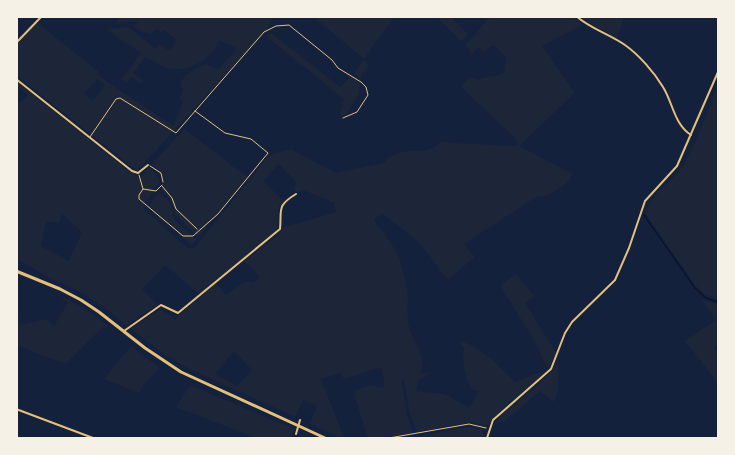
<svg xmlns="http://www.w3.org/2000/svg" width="735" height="455" viewBox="0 0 735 455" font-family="Montserrat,sans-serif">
	<rect width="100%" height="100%" fill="#14213d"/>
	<g fill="#1d2539" fill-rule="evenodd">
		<path d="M 119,17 L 274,17 L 266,30 L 137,171 L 17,76 L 17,42 L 35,21 L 98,71 L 99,76 L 173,126 L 183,102 L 179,98 L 183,91 L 180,83 C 186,72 196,69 206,64 L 218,70 L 236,50 L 235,47 L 219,41 C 212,60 187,73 167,68 C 159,66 152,59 145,57 L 133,73 L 143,81 L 141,83 L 131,77 L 127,83 L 122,79 L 141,53 L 108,31 L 109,29 L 129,27 L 155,49 L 159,44 L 170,51 L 177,40 L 164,30 L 161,32 L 156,29 L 152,34 L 142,32 L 133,26 L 138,22 L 136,21 L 115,24 ZM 97,79 L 105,85 L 93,101 L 84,94 Z"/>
		<path d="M 314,17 L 394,17 L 364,59 L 369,66 L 361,76 L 361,80 L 354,73 L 364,59 Z"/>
		<path d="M 437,17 L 451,17 L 468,34 L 462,42 Z"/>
		<path d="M 490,17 L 573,17 L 582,25 L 542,46 L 575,93 L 519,146 L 573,174 C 565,187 551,196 536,197 L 464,244 L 475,257 L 449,279 L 444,275 L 419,242 L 382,213 L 374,220 C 379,229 385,234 390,242 C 400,255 404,274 407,290 C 409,302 406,314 409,327 C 414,345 426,352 421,374 L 431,372 L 418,381 L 416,391 L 445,394 L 469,408 L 479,391 L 473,390 C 464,379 462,361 464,348 L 458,341 C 480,344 500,368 515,382 L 548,369 L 533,338 L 500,286 L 516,274 L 534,296 L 525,303 L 556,353 C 547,375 527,387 510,402 C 501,409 494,418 486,426 L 471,422 L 417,432 L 410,414 L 404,379 L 401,380 L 407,415 L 413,433 L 382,438 L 368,438 L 354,394 L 356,390 L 371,385 L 379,388 L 385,386 L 381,367 L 344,379 L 340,373 L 321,379 L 344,438 L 341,438 L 310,424 L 317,406 L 303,400 L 295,417 L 194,371 L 167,356 L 131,329 L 157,311 L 162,310 L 175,319 L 216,283 L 226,295 L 241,284 L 250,281 L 253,283 L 259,278 C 256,271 250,264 243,262 L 277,236 L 282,228 L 336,212 L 334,203 L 308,192 L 306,190 L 296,192 L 294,187 L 297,183 L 279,164 L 263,181 L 284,201 L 278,208 L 277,230 L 199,294 L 165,265 L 142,289 L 158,305 L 126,325 C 100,303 86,294 54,280 C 41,274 29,265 17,259 L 17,105 L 28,95 L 17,86 L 16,81 L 139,179 L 149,168 L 159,178 L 160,182 L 144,205 L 144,210 L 188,248 L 194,249 L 269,155 L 291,149 L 336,173 L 385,163 L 388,158 C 394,155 401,151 408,151 C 421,150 432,153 441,141 L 453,143 L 518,146 L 516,139 L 461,87 L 470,77 L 478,80 C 487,75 496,79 505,71 L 504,65 L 507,58 L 493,45 L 484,52 L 478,47 L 472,54 L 465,45 ZM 62,214 L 82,232 L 69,261 L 41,246 L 46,221 L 59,223 ZM 234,351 L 252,370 L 237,386 L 215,374 Z"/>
		<path d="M 580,17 L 624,17 L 617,39 Z"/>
		<path d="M 271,33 L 340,87 L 352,75 L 360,84 L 359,94 L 345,116 L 340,114 L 344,99 L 266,36 Z"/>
		<path d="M 718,84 L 718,299 L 706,295 L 696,286 L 646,214 C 649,194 672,182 683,166 C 697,144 708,108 718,84 Z"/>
		<path d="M 184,129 L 247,177 L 202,233 L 198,236 L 176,216 L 171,200 L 161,189 L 164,179 L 151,166 Z"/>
		<path d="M 159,193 L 169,201 L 175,220 L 196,240 L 192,245 L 150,210 L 149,206 Z"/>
		<path d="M 60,295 L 85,309 L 109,327 L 104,326 L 65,364 L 17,345 L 17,309 L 20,325 L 46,319 L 54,326 L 68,303 Z"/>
		<path d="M 702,300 L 718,304 L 718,347 L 716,346 L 714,349 L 718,352 L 718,383 L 685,341 L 716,320 Z"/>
		<path d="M 131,346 L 160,368 L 143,385 L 139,393 L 104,379 Z"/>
		<path d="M 558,362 L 558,391 L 554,402 L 540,391 L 505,421 L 495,424 C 513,400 542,388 558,362 Z"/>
		<path d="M 190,385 L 294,429 L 291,438 L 256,438 L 176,407 Z"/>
		<path d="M 469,427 L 483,430 L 484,438 L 422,438 L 421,436 Z"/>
	</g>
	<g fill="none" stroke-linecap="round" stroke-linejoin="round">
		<path stroke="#0b132b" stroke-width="1.5" d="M 644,215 L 695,288 L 706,298 L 718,302"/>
		<path stroke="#e5c07b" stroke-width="1" d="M 389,438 L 469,424 L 486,428"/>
		<g stroke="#e5c07b" stroke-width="1">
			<path d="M 90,137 L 116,99 L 120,98 L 176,133 L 264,32 L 276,26 L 289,25 L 332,60 L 338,68 L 361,82 L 366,87 L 368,95 L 357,112 L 343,118"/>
			<path d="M 150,166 L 161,173 L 163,182"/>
			<path d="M 139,175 L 143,189"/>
			<path d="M 162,185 L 156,191 L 143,189 L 139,195 L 139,199 L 183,236 L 193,236 L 218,214 L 268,153 L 251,139 L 225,133 L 195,111"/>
			<path d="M 162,186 L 172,198 L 176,209 L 197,229"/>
		</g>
		<g stroke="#e5c07b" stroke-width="2">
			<path d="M 576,16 C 591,29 609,34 625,45 C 639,55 654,72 663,87 C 673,103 674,124 691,135"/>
			<path d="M 16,43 L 42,16"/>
			<path d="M 16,79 L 132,171 L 138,173 L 148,165"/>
			<path d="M 124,331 L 161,305 L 178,313 L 280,229 C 282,210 276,206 296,194"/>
			<path d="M 16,409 L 93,438"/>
			<path d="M 296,434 L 300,420"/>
			<path d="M 487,438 L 493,420 L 551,369 L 565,333 L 572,322 L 615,280 L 629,248 L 645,201 L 677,166 L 718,72"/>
		</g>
		<path stroke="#e5c07b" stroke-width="3" d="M 16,271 L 60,289 L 81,300 L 99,312 L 145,348 L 181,372 L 325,438"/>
	</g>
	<rect width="735" height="455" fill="none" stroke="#f6f1e7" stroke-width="36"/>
</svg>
